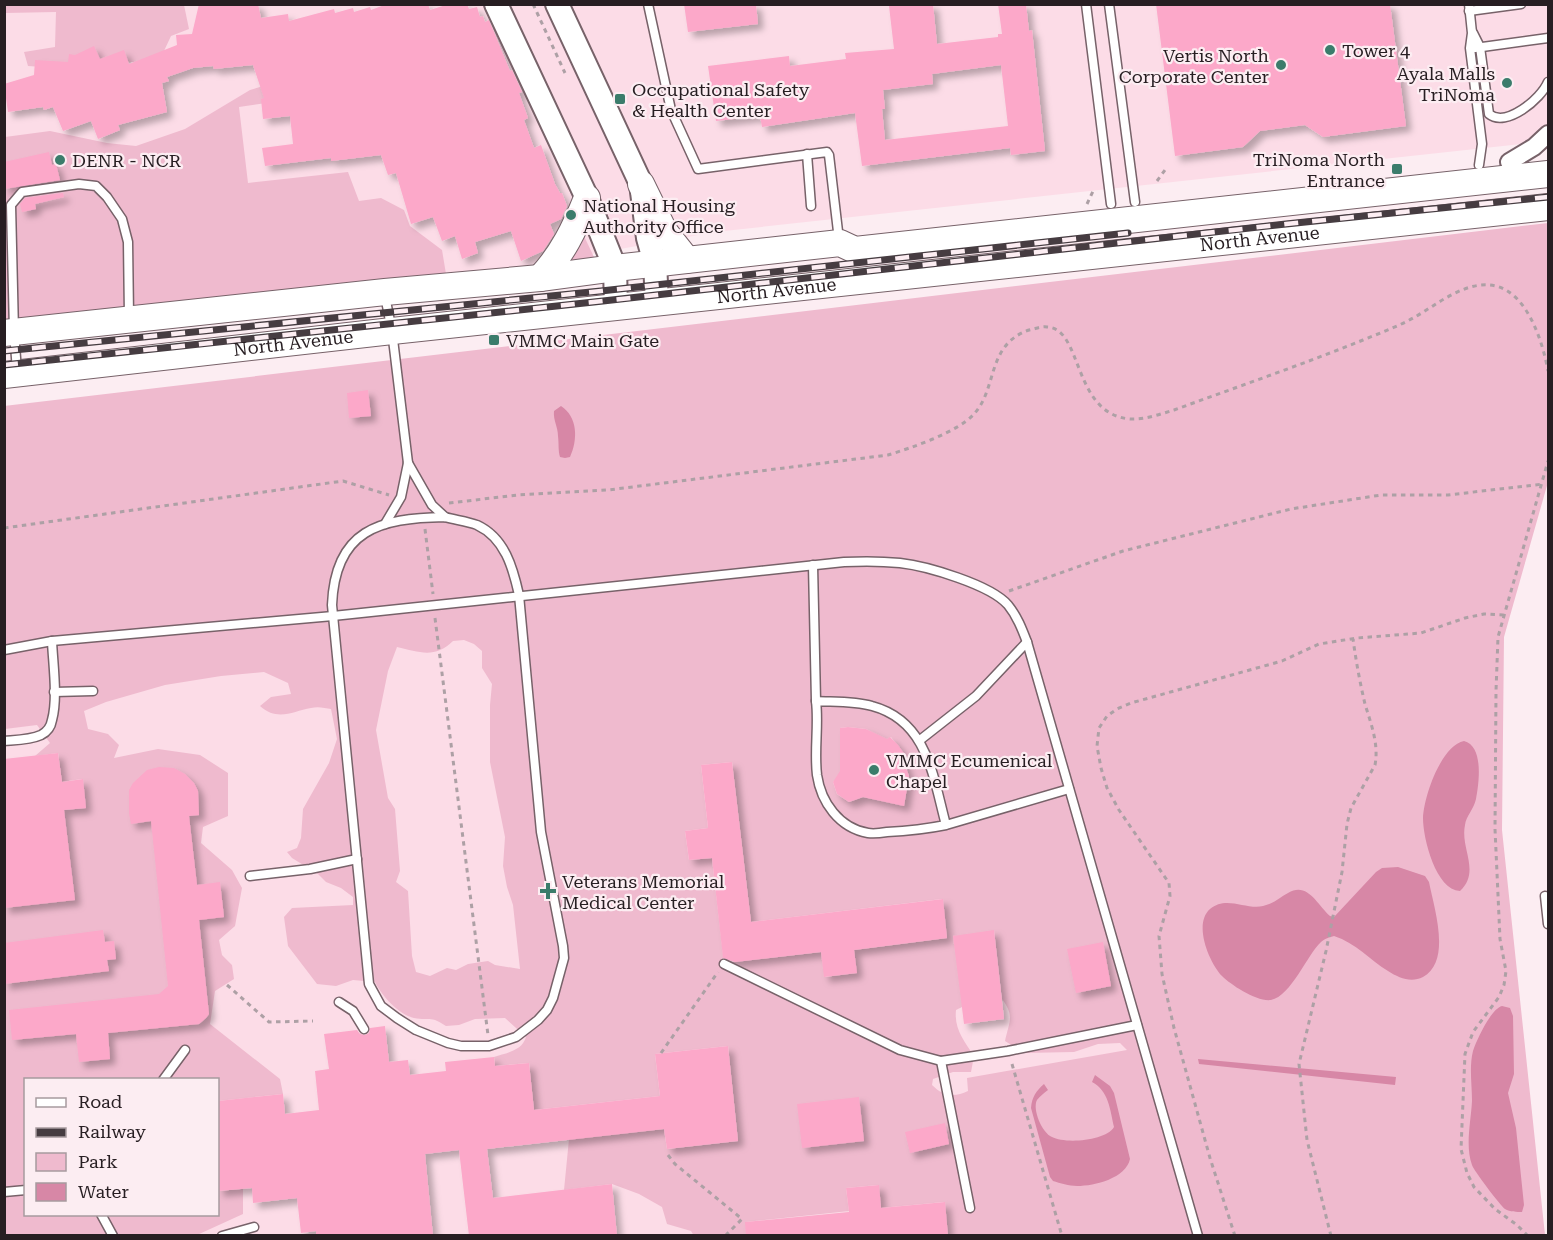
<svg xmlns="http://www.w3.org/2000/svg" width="1553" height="1240" viewBox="0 0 1553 1240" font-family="'Roboto Serif',serif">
	<defs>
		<filter id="shadow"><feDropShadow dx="5.5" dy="5.5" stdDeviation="3" flood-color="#0004"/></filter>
	</defs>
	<rect width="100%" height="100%" fill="#fcedf2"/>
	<g fill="#fcdce7">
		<path d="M 5,5 L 1548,5 L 1548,141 L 715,232 L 447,280 L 5,323 Z"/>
		<path d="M 863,567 L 1139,1049 L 982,1235 L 30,1235 L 218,1214 L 218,1080 L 26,1080 L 5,1175 L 5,668 Z"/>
	</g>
	<g fill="#efbace" fill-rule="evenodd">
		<path d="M 4,5 L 184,5 L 189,29 L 171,36 L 163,53 L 149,67 L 132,62 L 115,64 L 43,67 L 28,66 L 24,52 L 55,47 L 56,12 L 5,13 Z"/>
		<path d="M 291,78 L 308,97 L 239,107 L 248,183 L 348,172 L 359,201 L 381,198 L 404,210 L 410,226 L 442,250 L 447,280 L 5,323 L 5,137 L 50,131 L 107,143 L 136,146 L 185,129 L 250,90 Z"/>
		<path d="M 1548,223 L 1548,482 L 1504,637 L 1502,830 L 1545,1235 L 948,1235 L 944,1202 L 881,1208 L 878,1185 L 846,1188 L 849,1211 L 746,1222 L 746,1235 L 694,1236 L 691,1231 L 667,1224 L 662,1207 L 639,1194 L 612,1184 L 564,1190 L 569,1139 L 664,1129 L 667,1149 L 738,1141 L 728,1046 L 655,1054 L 660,1096 L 534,1110 L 529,1063 L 495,1066 L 494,1057 C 506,1053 522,1051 526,1037 L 505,1018 L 475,1019 L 459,1025 L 446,1026 C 430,1015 429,1021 414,1018 C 398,1014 382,996 375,982 L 353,980 L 336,986 L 317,984 L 288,946 L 284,917 L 292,908 L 353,905 L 353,897 L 341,888 L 326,882 L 318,874 L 292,858 L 287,852 L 297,848 L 301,838 L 303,809 L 329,763 L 337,739 L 331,709 C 325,708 318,706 311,708 C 293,711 278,722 260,706 L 271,697 L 291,694 L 288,683 L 264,672 L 221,676 L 165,685 L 106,702 L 84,711 L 88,729 L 108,734 L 119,745 L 114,758 L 158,749 L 200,755 L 228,773 L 228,816 L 203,827 L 201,843 L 232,870 L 242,888 L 235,926 L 219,940 L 222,955 L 232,965 L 234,979 L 215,991 L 210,1024 L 280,1079 L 283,1094 L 218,1101 L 218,1080 L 26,1080 L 26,1214 L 218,1214 L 218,1191 L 243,1189 L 243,1214 L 197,1235 L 5,1235 L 5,853 L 64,810 L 85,808 L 82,779 L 62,782 L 58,753 L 35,756 L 50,743 L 37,725 L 5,729 L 4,406 ZM 464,640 L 474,644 L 482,651 L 482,668 L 492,684 L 490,705 L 490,762 L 505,837 L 503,866 L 507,887 L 513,905 L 520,969 L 495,965 L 488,961 L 468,964 L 456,970 L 447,968 L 430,976 L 416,972 L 412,956 L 408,891 L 396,882 L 400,871 L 395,809 L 388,798 L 376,730 L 388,671 L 397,647 C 419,652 435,659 453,641 ZM 848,727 L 866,729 L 886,740 L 891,737 L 904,755 L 901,757 L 909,776 L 904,805 L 863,797 L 849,802 L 837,794 L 833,782 L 841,774 L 840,728 ZM 732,762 L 751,922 L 942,899 L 947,938 L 854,950 L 856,973 L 825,977 L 821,952 L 724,963 L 712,858 L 689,860 L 685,831 L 708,828 L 701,765 ZM 994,931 L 1002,999 C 1015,1016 1009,1022 1005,1041 L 1024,1053 L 1074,1052 L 1098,1044 L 1120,1043 L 1127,1050 L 967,1078 L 968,1091 C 954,1098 943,1096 932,1085 L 933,1079 L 953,1072 L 971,1072 L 974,1056 C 964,1041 954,1029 956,1010 L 962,1007 Z"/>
		<path d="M 583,234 L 594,257 L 563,262 Z"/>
	</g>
	<g fill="#d787a6">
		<path d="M 561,406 C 578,417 578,440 570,457 L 565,458 L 560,457 C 558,450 559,444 558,436 C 558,427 553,420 554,411 Z"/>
		<path d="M 1464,741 C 1484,746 1479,783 1476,799 C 1474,809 1466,816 1465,825 C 1460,849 1481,871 1460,891 C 1436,890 1423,839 1423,818 C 1424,796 1441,746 1464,741 Z"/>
		<path d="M 1398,867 L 1425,876 L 1429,882 C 1434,908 1452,961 1423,977 C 1411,983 1399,978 1388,971 C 1370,960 1356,943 1334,936 C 1330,937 1324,939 1321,942 C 1307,955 1291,996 1271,1000 C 1257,1002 1231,985 1222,976 C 1209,962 1193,924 1210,909 C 1226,895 1246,910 1263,906 C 1273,904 1279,898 1288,893 C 1307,881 1317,904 1330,916 L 1334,917 L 1376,872 L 1382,868 Z"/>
		<path d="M 1502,1006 L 1510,1008 L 1513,1016 L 1514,1074 L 1508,1093 L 1516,1128 L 1524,1205 L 1522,1212 C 1517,1212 1510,1212 1505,1209 C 1500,1205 1474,1171 1472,1165 C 1465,1146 1471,1121 1472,1101 C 1472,1084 1469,1067 1473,1051 C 1477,1039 1491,1009 1502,1006 Z"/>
		<path d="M 1198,1059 L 1396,1077 L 1395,1085 L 1199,1064 Z"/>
		<path d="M 1095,1075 L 1110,1086 L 1114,1093 L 1130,1159 C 1126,1178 1095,1186 1077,1186 C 1069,1186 1060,1183 1053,1181 L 1050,1177 L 1031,1108 C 1032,1097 1036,1091 1044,1084 L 1048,1090 C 1044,1093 1040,1096 1037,1100 C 1032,1109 1042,1133 1052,1137 C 1065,1144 1106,1141 1114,1127 C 1110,1110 1109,1091 1092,1082 Z"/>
	</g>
	<g fill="#fca8c9" fill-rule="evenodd" filter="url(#shadow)">
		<path d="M 199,4 L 258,4 L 261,18 L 288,14 L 289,21 L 334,9 L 335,13 L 353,8 L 354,12 L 370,7 L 371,10 L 387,4 L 428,4 L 430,10 L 449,4 L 467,4 L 469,9 L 477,7 L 480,17 L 483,16 L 485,22 L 489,20 L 510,71 L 512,70 L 522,92 L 519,93 L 528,118 L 524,120 L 534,148 L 541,145 L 555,184 L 560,193 L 562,193 L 567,206 L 561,219 L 550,224 L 554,234 L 543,251 L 521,261 L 511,231 L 475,242 L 478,253 L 462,259 L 455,236 L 442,241 L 433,217 L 411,224 L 396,173 L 388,175 L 381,155 L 331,161 L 331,158 L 265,166 L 262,148 L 293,144 L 290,116 L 263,119 L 261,99 L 264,98 L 253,65 L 214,69 L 213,66 L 193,68 L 167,77 L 169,81 L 162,83 L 167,112 L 118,125 L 120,130 L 98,139 L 91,121 L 63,131 L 53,107 L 44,110 L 43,107 L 8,112 L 4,84 L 34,75 L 35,60 L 68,62 L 69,54 L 75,55 L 94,46 L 100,59 L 124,50 L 129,64 L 177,45 L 176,35 L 192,34 Z"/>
		<path d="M 684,4 L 756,4 L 758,24 L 688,32 Z"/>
		<path d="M 905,4 L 933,4 L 937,44 L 998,37 L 998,34 L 1002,34 L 998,4 L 1026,4 L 1029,31 L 1032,30 L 1045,151 L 1011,155 L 1010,148 L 862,166 L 855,113 L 762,127 L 760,116 L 716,121 L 708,66 L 789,56 L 790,66 L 846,59 L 845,53 L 894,49 L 889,6 ZM 1001,65 L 1008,126 L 885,140 L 882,109 L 885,109 L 883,90 L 933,84 L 932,74 Z"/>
		<path d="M 1156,4 L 1390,4 L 1406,126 L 1323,137 L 1305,125 L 1260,131 L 1243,147 L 1175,156 Z"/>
		<path d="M 49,152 L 52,165 L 56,164 L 60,180 L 4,189 L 4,162 Z"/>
		<path d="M 63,193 L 64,197 L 35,204 L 36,209 L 22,212 L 20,204 L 25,198 Z"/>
		<path d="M 368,390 L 371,416 L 349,418 L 347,393 Z"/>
		<path d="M 848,727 L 866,729 L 887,739 L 890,737 L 898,745 L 905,755 L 902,756 L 909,776 L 904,806 L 863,797 L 849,802 L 837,794 L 833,782 L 840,771 L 840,728 Z"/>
		<path d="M 58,753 L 62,782 L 83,779 L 86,808 L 64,810 L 75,900 L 4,908 L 4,759 Z"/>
		<path d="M 732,762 L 751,922 L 943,899 L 947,938 L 854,950 L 857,973 L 824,977 L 821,952 L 735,962 L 723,958 L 712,858 L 689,860 L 685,831 L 708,828 L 701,765 Z"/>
		<path d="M 159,767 L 174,768 L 185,774 L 194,783 L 198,791 L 199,815 L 189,816 L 197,885 L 220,882 L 224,917 L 199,920 L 209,1014 L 206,1018 L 199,1024 L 108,1033 L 110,1059 L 79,1062 L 76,1034 L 12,1040 L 9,1010 L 159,994 L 168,986 L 151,821 L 131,824 L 129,813 L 129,790 L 133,783 L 147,770 Z"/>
		<path d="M 103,930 L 105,942 L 114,941 L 116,959 L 107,960 L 109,971 L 4,984 L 4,943 Z"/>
		<path d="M 994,930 L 1004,1019 L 964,1024 L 953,936 Z"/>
		<path d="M 1103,942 L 1111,986 L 1076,993 L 1067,949 Z"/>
		<path d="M 385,1026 L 389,1062 L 408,1060 L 410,1075 L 446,1071 L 445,1062 L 494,1057 L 495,1066 L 529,1063 L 534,1110 L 660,1096 L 655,1054 L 728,1046 L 738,1141 L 667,1149 L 664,1129 L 487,1149 L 493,1198 L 612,1184 L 617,1236 L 469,1236 L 459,1150 L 425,1154 L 433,1236 L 316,1236 L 316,1231 L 301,1233 L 297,1198 L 253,1203 L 252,1188 L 218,1191 L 218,1101 L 283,1094 L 285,1114 L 319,1110 L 315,1071 L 329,1069 L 324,1034 L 357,1030 L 360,1034 L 365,1035 L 369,1033 L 370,1028 Z"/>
		<path d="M 859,1097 L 864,1141 L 802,1148 L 797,1104 Z"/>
		<path d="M 945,1123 L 949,1144 L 910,1153 L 905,1132 Z"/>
		<path d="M 879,1185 L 881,1208 L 945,1202 L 948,1236 L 746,1236 L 745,1222 L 849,1212 L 846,1188 Z"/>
	</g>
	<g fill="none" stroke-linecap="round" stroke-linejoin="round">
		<g stroke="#776269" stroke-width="11">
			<g id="service">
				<path d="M 648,4 L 671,110 L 698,169 L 827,152 L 829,155 L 839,240"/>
				<path d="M 1086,4 L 1111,204"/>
				<path d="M 1109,4 L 1135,202"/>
				<path d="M 1469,4 L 1472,33 L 1470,48 L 1482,144 L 1479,165"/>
				<path d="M 1469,11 L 1521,4"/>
				<path d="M 1473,33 L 1480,47 L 1489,114 C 1506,128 1541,99 1548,82"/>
				<path d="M 1475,48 L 1548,38"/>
				<path d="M 807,154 L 811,206"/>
				<path d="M 17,371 L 14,332 L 11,205 L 22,192 L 79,184 L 96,186 L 107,197 L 122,219 L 128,242 L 129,316"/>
				<path d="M 408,463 L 432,505 L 445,517"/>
				<path d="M 445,517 C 455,520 467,521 477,525 C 505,538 513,568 519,595 L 541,832 L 563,946 L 564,958 L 553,998 L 547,1010 L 538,1020 L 516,1037 L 489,1046 L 461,1046 L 448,1043 L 416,1030 L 397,1018 L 381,1006 L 369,984 L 332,605 C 335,530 379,518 445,517 Z"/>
				<path d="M 385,524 L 401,497 L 408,463 L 392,331 L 385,296"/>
				<path d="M 813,565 L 816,701"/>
				<path d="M 4,650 L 52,641 L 333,616 L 844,562 C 863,561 881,561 900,563 C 927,566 991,585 1008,605 C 1017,616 1022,629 1027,642 L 1198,1236"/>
				<path d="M 54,692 L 93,691"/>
				<path d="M 920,740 L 976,696 L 1027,642"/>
				<path d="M 4,741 C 16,740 30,740 41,735 C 47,732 51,726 52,720 C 58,698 53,664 52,641"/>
				<path d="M 946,825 C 926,829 907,831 887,832 C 881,833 874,834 868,833 C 839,828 821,802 817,775 C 814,750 819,725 816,701 C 834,702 855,701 872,706 C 928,721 933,777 946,825 L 1069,789"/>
				<path d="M 250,876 L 310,869 L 357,859"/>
				<path d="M 1545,896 L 1548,924"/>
				<path d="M 724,964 L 900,1050 L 941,1061 L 1008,1051 L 1137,1025"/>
				<path d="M 339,1002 L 353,1011 L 364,1029"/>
				<path d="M 941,1061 L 970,1208"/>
				<path d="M 163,1080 L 185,1050"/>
				<path d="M 4,1192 L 26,1190"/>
				<path d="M 101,1214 L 113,1236"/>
				<path d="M 222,1236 L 254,1227"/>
			</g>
		</g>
		<g stroke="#776269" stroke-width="20">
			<path id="minor" d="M 1509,162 L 1534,147 L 1548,134"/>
		</g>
		<g stroke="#776269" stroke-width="26">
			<g id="secondary">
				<path d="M 496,4 L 587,198 L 615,268 L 616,307"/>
				<path d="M 557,4 L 641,184 L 648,238 L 655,263 L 657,303"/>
			</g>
		</g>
		<g stroke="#776269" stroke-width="28">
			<g id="primary">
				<path d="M 641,184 L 664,231 L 687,260"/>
				<path d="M 540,278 C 562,255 575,228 587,198"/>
				<path d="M 4,333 L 385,292 L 540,278 L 615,268 L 840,243 L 855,250 L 1548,174"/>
				<path id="s1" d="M 4,375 L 392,331 L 1548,207"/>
			</g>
		</g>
		<g stroke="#ada0a5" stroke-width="3" stroke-dasharray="4.5 4.5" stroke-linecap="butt">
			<path d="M 533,4 L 565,73"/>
			<path d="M 1157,181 L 1165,170"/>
			<path d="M 1087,204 L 1094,189"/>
			<path d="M 449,503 L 518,495 L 608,490 L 888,455 C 911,448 958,432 974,414 C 998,388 986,345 1029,330 C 1035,329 1042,326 1047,327 C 1083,328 1072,414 1130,419 C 1145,420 1160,414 1174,410 C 1237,387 1301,365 1363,340 C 1380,333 1397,327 1413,318 C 1437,305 1466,279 1496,286 C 1528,294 1543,343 1548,371"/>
			<path d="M 4,528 L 343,481 L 389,495"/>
			<path d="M 425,529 L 433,594"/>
			<path d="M 1009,591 L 1123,551 L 1291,509 L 1381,495 L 1448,495 L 1543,484"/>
			<path d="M 435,618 L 488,1035"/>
			<path d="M 227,985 L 269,1022 L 313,1021"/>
			<path d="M 661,1053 L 718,972"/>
			<path d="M 1012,1064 L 1062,1236"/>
			<path d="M 668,1155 L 675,1164 L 742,1219 L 725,1236"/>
			<path d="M 1235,1236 L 1210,1158 L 1174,1028 L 1162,974 L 1159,936 L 1170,896 L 1169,883 L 1119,810 L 1107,788 L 1101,768 L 1097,746 L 1099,728 L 1107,716 L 1117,709 L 1131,703 L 1282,661 L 1319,644 L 1357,638 L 1421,633 L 1465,618 L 1484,614 L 1503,615"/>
			<path d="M 1331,1236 L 1307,1140 L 1299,1064 L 1326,951 L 1342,872 L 1347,824 L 1351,808 L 1375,765 C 1379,744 1371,724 1365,704 C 1360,683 1356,661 1353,639"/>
			<path d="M 1528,1236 L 1517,1225 L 1495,1209 L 1474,1187 L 1467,1173 L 1461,1149 L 1465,1054 L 1473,1032 L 1499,997 L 1504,985 L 1506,971 L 1500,939 L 1495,829 L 1496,691 L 1498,637 L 1548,461"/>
		</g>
		<use href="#service" stroke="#fff" stroke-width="8"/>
		<use href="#minor" stroke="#fff" stroke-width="16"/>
		<use href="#secondary" stroke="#fff" stroke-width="22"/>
		<use href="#primary" stroke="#fff" stroke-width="26"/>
		<g stroke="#463c41" stroke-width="7">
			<g id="rail">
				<path d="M 4,351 L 601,291 L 1128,233"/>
				<path d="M 4,365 L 603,301 L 1286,224 L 1548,197"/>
			</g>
		</g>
		<use href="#rail" stroke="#fcedf2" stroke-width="4.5" stroke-dasharray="14" stroke-linecap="butt"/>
	</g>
	<g fill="#3b7c6b" stroke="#fcedf2" stroke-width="2">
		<circle cx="1330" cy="50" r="6"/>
		<circle cx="1281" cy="65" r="6"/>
		<circle cx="1507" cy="83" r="6"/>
		<rect x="614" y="93" width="12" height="12" rx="3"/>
		<circle cx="60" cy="160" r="6"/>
		<rect x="1391" y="163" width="12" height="12" rx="3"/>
		<circle cx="571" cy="215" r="6"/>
		<rect x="488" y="334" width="12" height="12" rx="3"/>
		<circle cx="874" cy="770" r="6"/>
		<path d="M545 882h6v6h6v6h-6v6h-6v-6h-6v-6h6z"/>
	</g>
	<g text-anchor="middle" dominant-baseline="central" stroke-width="4.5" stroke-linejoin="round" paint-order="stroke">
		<g font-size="18" fill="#271e22" stroke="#fcedf2" text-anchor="start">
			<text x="1342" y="50">Tower 4</text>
			<text x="1269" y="55" text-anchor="end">Vertis North<tspan x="1269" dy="21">Corporate Center</tspan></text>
			<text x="1495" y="73" text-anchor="end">Ayala Malls<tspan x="1495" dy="21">TriNoma</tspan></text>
			<text x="632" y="89">Occupational Safety<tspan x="632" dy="21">&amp; Health Center</tspan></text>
			<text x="1385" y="159" text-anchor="end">TriNoma North<tspan x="1385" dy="21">Entrance</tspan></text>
			<text x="72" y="160">DENR - NCR</text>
			<text x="583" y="205">National Housing<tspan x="583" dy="21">Authority Office</tspan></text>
			<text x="506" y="340">VMMC Main Gate</text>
			<text x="886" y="760">VMMC Ecumenical<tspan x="886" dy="21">Chapel</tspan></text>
			<text x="562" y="881">Veterans Memorial<tspan x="562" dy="21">Medical Center</tspan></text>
		</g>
		<g font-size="18" fill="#271e22" stroke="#fcedf2">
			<text stroke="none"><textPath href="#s1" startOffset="1263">North Avenue</textPath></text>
			<text stroke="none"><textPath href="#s1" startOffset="777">North Avenue</textPath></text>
			<text stroke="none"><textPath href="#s1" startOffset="291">North Avenue</textPath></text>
		</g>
	</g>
	<rect width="1553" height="1240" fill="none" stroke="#271e22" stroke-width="12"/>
	<rect x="24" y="1078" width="195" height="138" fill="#fcedf2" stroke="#a79a9f" stroke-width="1.5"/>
	<rect x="36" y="1098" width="30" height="9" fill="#ffffff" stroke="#a79a9f" stroke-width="1.5"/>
	<text x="78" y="1108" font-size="18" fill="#271e22">Road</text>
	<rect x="36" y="1128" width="30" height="9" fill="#463c41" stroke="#a79a9f" stroke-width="1.5"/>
	<text x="78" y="1138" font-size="18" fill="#271e22">Railway</text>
	<rect x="36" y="1153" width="30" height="18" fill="#efbace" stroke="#a79a9f" stroke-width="1.5"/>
	<text x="78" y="1168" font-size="18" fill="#271e22">Park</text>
	<rect x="36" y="1183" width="30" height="18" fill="#d787a6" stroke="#a79a9f" stroke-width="1.5"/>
	<text x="78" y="1198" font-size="18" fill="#271e22">Water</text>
</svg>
